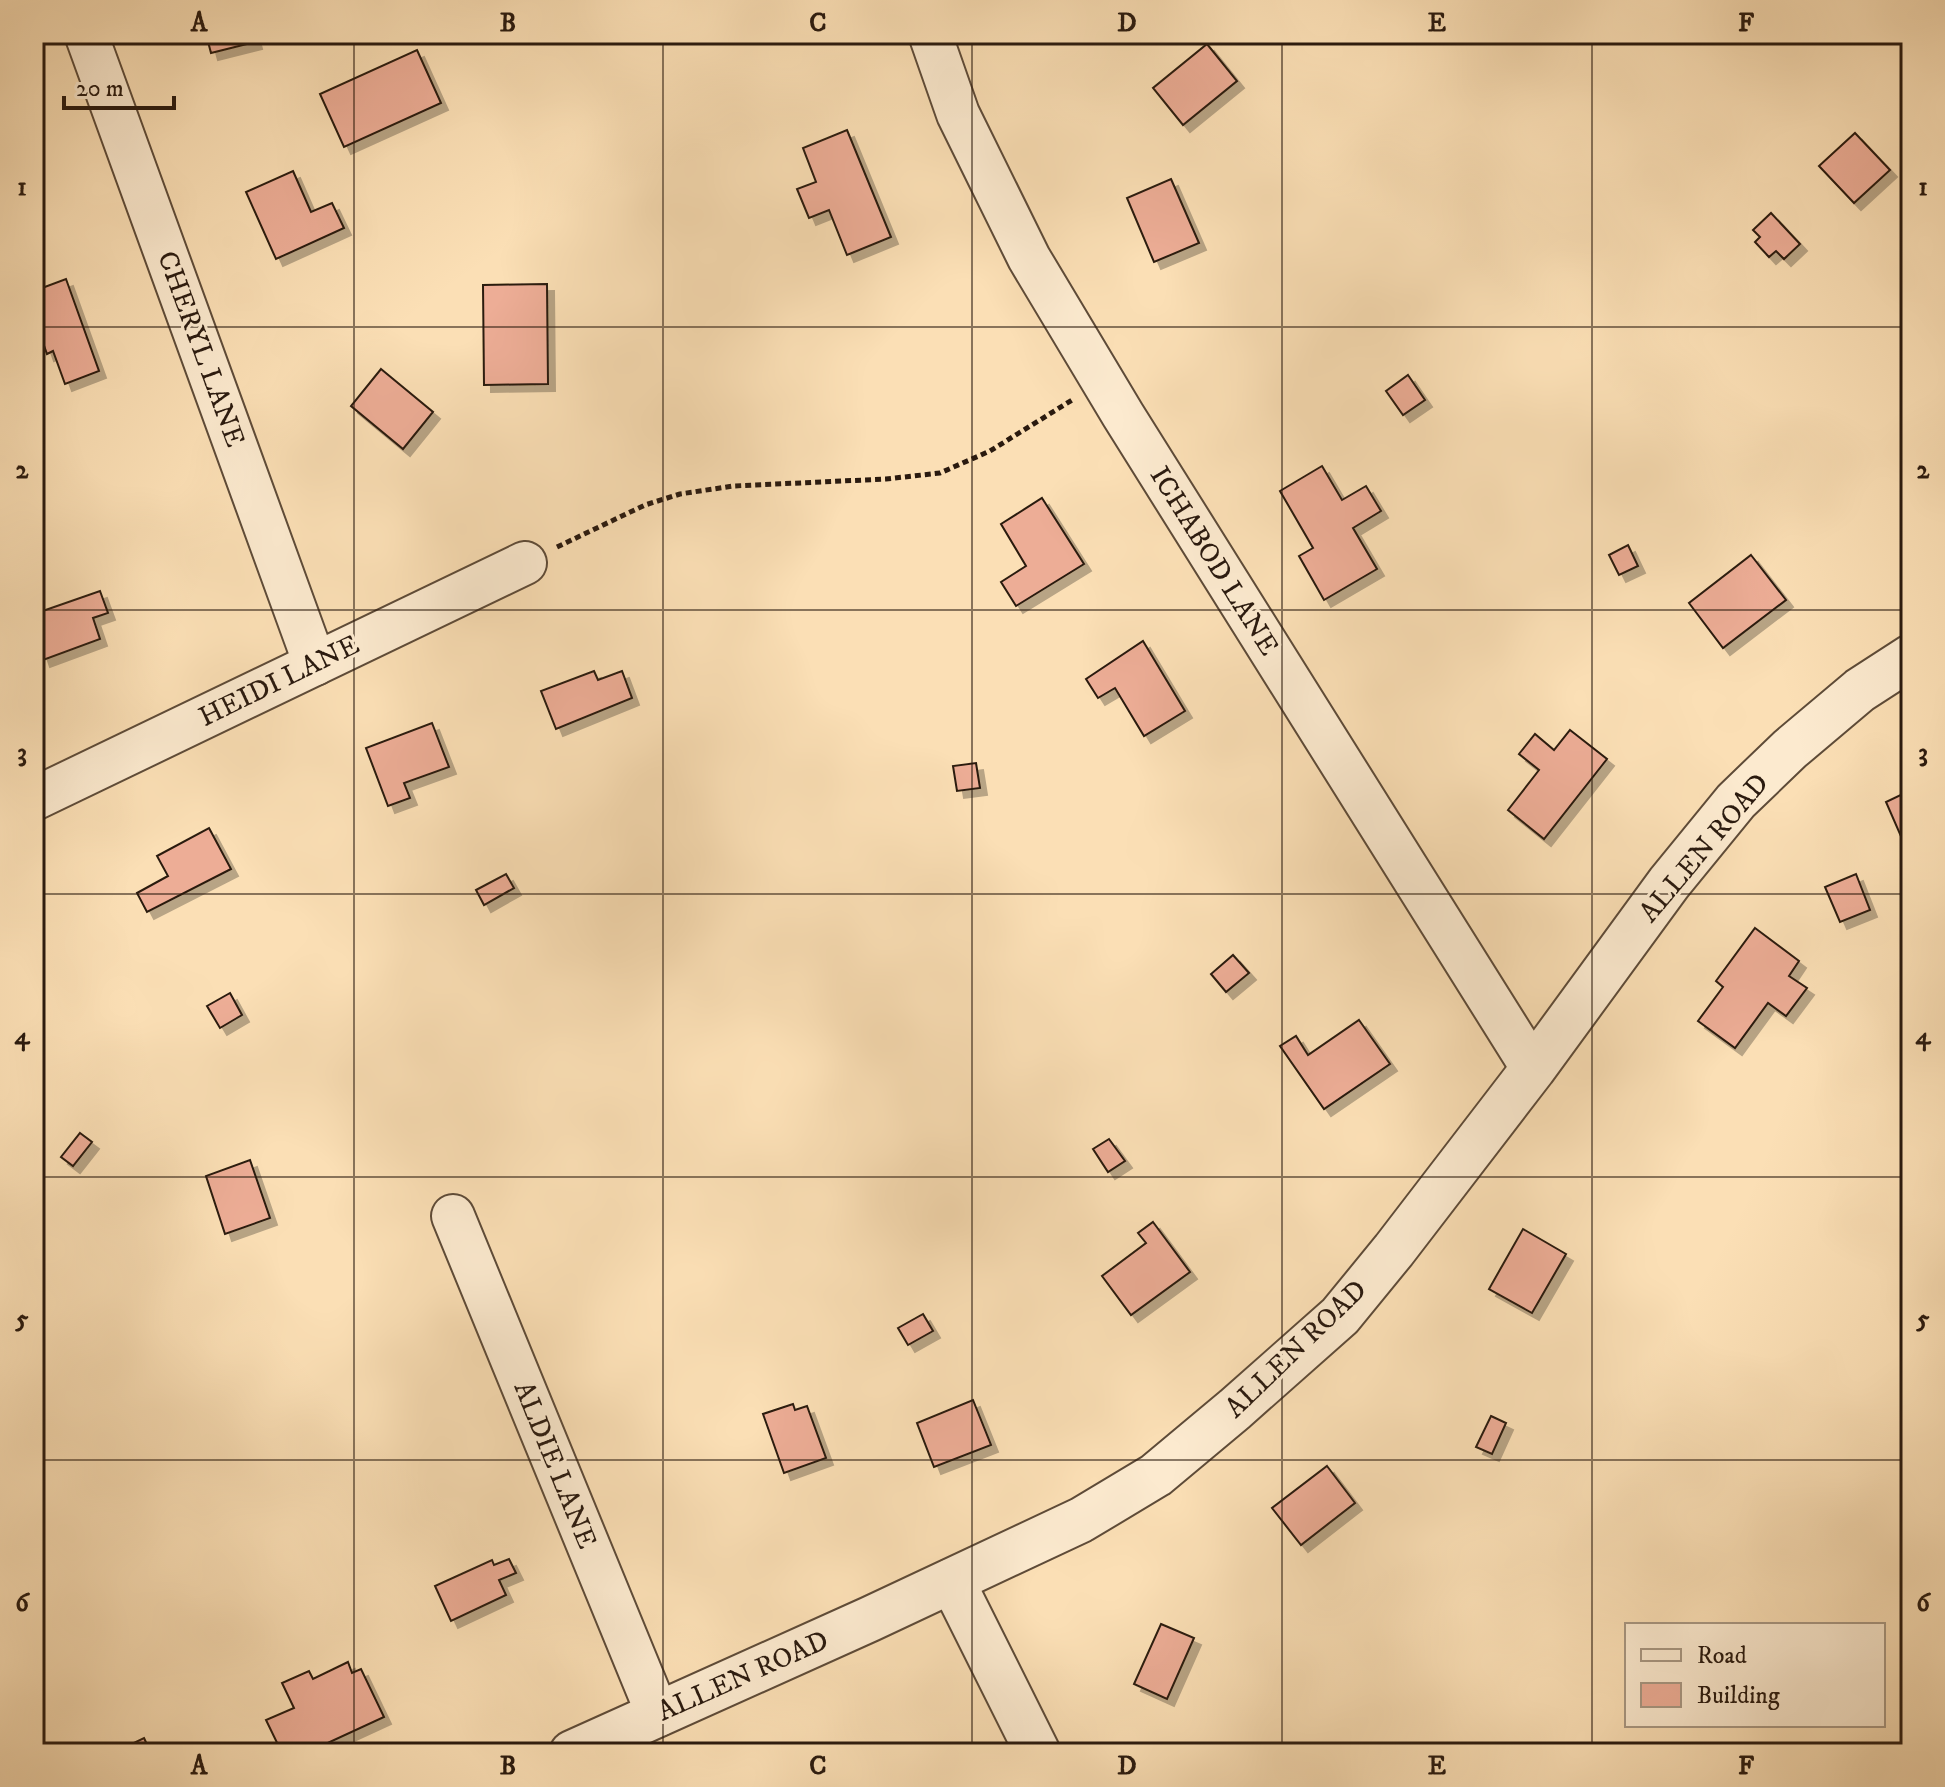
<svg xmlns="http://www.w3.org/2000/svg" width="1945" height="1787" viewBox="0 0 1945 1787" font-family="'IM FELL DW Pica',serif">
	<defs>
		<filter id="shadow"><feDropShadow dx="7" dy="7" stdDeviation="0" flood-color="#0004"/></filter>
	</defs>
	<rect width="100%" height="100%" fill="#fbdfb5"/>
	<filter id="stains"><feTurbulence type="fractalNoise" baseFrequency=".0025" numOctaves="4"/><feColorMatrix values="0 0 0 0 .2 0 0 0 0 .09 0 0 0 0 .02 0 0 0 .5 -.17"/></filter>
	<radialGradient id="worn" r=".72"><stop offset=".6" stop-color="#630" stop-opacity="0"/><stop offset="1" stop-color="#630" stop-opacity=".3"/></radialGradient>
	<g fill="#edad96" stroke="#2a1a0f" stroke-width="2" filter="url(#shadow)">
		<path d="M 206,34 L 253,34 L 255,42 L 211,53 Z"/>
		<path d="M 1207,44 L 1237,81 L 1183,125 L 1153,88 Z"/>
		<path d="M 417,50 L 441,103 L 344,147 L 320,94 Z"/>
		<path d="M 847,130 L 891,237 L 847,255 L 829,210 L 809,218 L 797,189 L 816,182 L 803,148 Z"/>
		<path d="M 1855,133 L 1890,170 L 1854,203 L 1819,166 Z"/>
		<path d="M 293,171 L 311,212 L 332,203 L 344,228 L 276,259 L 246,192 Z"/>
		<path d="M 1171,179 L 1199,243 L 1154,262 L 1127,198 Z"/>
		<path d="M 1771,213 L 1800,244 L 1784,259 L 1776,251 L 1769,257 L 1755,242 L 1760,237 L 1753,230 Z"/>
		<path d="M 66,279 L 99,371 L 65,384 L 53,351 L 47,354 L 34,317 L 34,291 Z"/>
		<path d="M 547,284 L 548,384 L 484,385 L 483,285 Z"/>
		<path d="M 381,369 L 433,412 L 403,449 L 351,406 Z"/>
		<path d="M 1408,375 L 1425,400 L 1403,415 L 1386,391 Z"/>
		<path d="M 1322,466 L 1342,500 L 1366,486 L 1381,511 L 1353,528 L 1377,569 L 1324,600 L 1299,556 L 1313,548 L 1280,491 Z"/>
		<path d="M 1042,498 L 1084,564 L 1016,606 L 1001,582 L 1026,566 L 1001,524 Z"/>
		<path d="M 1628,545 L 1638,566 L 1619,575 L 1609,555 Z"/>
		<path d="M 1751,555 L 1786,600 L 1723,648 L 1689,603 Z"/>
		<path d="M 100,591 L 108,613 L 93,618 L 100,639 L 43,660 L 34,633 L 34,614 Z"/>
		<path d="M 1143,641 L 1185,711 L 1144,736 L 1115,688 L 1098,698 L 1086,679 Z"/>
		<path d="M 594,671 L 598,680 L 622,671 L 632,698 L 556,729 L 541,691 Z"/>
		<path d="M 432,723 L 449,767 L 404,783 L 410,798 L 388,806 L 366,748 Z"/>
		<path d="M 1570,730 L 1607,759 L 1544,839 L 1508,810 L 1539,770 L 1519,754 L 1535,734 L 1554,750 Z"/>
		<path d="M 976,763 L 980,788 L 957,791 L 953,766 Z"/>
		<path d="M 1911,790 L 1911,837 L 1903,841 L 1886,802 Z"/>
		<path d="M 209,828 L 231,869 L 147,912 L 137,893 L 168,876 L 157,856 Z"/>
		<path d="M 506,874 L 514,888 L 484,905 L 476,890 Z"/>
		<path d="M 1856,874 L 1870,910 L 1840,922 L 1825,887 Z"/>
		<path d="M 1755,928 L 1799,961 L 1789,976 L 1807,988 L 1786,1016 L 1768,1003 L 1735,1048 L 1698,1021 L 1723,987 L 1716,981 Z"/>
		<path d="M 1233,955 L 1249,973 L 1226,992 L 1211,974 Z"/>
		<path d="M 230,993 L 242,1015 L 220,1028 L 207,1006 Z"/>
		<path d="M 1359,1020 L 1390,1064 L 1324,1109 L 1280,1046 L 1296,1036 L 1308,1055 Z"/>
		<path d="M 80,1133 L 92,1142 L 73,1166 L 61,1157 Z"/>
		<path d="M 1109,1139 L 1125,1161 L 1108,1172 L 1093,1149 Z"/>
		<path d="M 250,1160 L 270,1218 L 225,1234 L 206,1176 Z"/>
		<path d="M 1153,1222 L 1190,1272 L 1131,1315 L 1102,1276 L 1146,1243 L 1138,1233 Z"/>
		<path d="M 1523,1229 L 1566,1254 L 1532,1313 L 1489,1289 Z"/>
		<path d="M 923,1314 L 933,1331 L 908,1345 L 898,1328 Z"/>
		<path d="M 973,1400 L 991,1445 L 934,1467 L 917,1423 Z"/>
		<path d="M 793,1404 L 795,1410 L 807,1406 L 826,1458 L 784,1473 L 763,1414 Z"/>
		<path d="M 1491,1416 L 1506,1423 L 1492,1454 L 1476,1447 Z"/>
		<path d="M 1327,1466 L 1355,1503 L 1301,1545 L 1272,1508 Z"/>
		<path d="M 509,1559 L 516,1573 L 499,1580 L 506,1595 L 451,1621 L 435,1586 L 492,1560 L 494,1565 Z"/>
		<path d="M 1161,1624 L 1194,1638 L 1167,1699 L 1134,1684 Z"/>
		<path d="M 348,1662 L 352,1673 L 361,1669 L 384,1717 L 306,1753 L 282,1753 L 266,1720 L 294,1708 L 282,1683 L 309,1671 L 313,1679 Z"/>
		<path d="M 144,1738 L 151,1753 L 113,1753 Z"/>
	</g>
	<g fill="none" stroke-linecap="round" stroke-linejoin="round">
		<g stroke="#5e4b38" stroke-width="46">
			<g id="minor">
				<path d="M 86,34 L 315,664"/>
				<path d="M 930,34 L 958,114 L 1029,258 L 1123,415 L 1533,1069"/>
				<path d="M 34,799 L 525,563"/>
				<path d="M 453,1216 L 658,1715"/>
			</g>
		</g>
		<g stroke="#5e4b38" stroke-width="48">
			<g id="tertiary">
				<path d="M 952,1581 L 1038,1753"/>
				<path d="M 572,1753 L 870,1619 L 1081,1520 L 1156,1475 L 1235,1409 L 1340,1316 L 1394,1250 L 1533,1069 L 1669,883 L 1736,801 L 1790,749 L 1860,690 L 1911,657"/>
			</g>
		</g>
		<path stroke="#2a1a0f" stroke-width="5" stroke-dasharray="6 4" stroke-linecap="butt" d="M 557,547 L 645,505 L 680,494 L 733,486 L 886,479 L 940,473 L 990,451 L 1072,400"/>
		<use href="#minor" stroke="#fceacf" stroke-width="42"/>
		<use href="#tertiary" stroke="#fceacf" stroke-width="44"/>
	</g>
	<path fill="none" stroke="#2a1a0f" stroke-width="2" stroke-opacity="0.55" d="M 354,34 L 354,1753M 663,34 L 663,1753M 972,34 L 972,1753M 1282,34 L 1282,1753M 1592,34 L 1592,1753M 34,327 L 1911,327M 34,610 L 1911,610M 34,894 L 1911,894M 34,1177 L 1911,1177M 34,1460 L 1911,1460"/>
	<g text-anchor="middle" dominant-baseline="central" stroke-width="6" stroke-linejoin="round" paint-order="stroke">
		<g font-size="28" fill="#2a1a0f" stroke="#fceacf">
			<text transform="translate(201 349) rotate(70)">CHERYL LANE</text>
			<text transform="translate(1214 561) rotate(58)">ICHABOD LANE</text>
			<text transform="translate(279 681) rotate(-26)">HEIDI LANE</text>
			<text transform="translate(1704 848) rotate(-50)">ALLEN ROAD</text>
			<text transform="translate(1296 1349) rotate(-44)">ALLEN ROAD</text>
			<text transform="translate(555 1465) rotate(68)">ALDIE LANE</text>
			<text transform="translate(743 1676) rotate(-24)">ALLEN ROAD</text>
		</g>
	</g>
	<rect width="1945" height="1787" fill="none" stroke="#fbdfb5" stroke-width="88"/>
	<rect x="1625" y="1623" width="260" height="104" fill="#fceacf" stroke="#a89782" stroke-width="2"/>
	<rect x="1641" y="1649" width="40" height="12" fill="#fceacf" stroke="#a89782" stroke-width="2"/>
	<text x="1697" y="1663" font-size="24" fill="#2a1a0f">Road</text>
	<rect x="1641" y="1683" width="40" height="24" fill="#edad96" stroke="#a89782" stroke-width="2"/>
	<text x="1697" y="1703" font-size="24" fill="#2a1a0f">Building</text>
	<path d="M64 96v12h110v-12" fill="none" stroke="#2a1a0f" stroke-width="4"/>
	<text x="76" y="96" font-size="24" fill="#2a1a0f" stroke="#fceacf" stroke-width="6" paint-order="stroke">20 m</text>
	<rect x="44" y="44" width="1857" height="1699" fill="none" stroke="#2a1a0f" stroke-width="3"/>
	<g font-size="26" text-anchor="middle" font-weight="bold" fill="#2a1a0f">
		<text x="199" y="31">A</text>
		<text x="508" y="31">B</text>
		<text x="818" y="31">C</text>
		<text x="1127" y="31">D</text>
		<text x="1437" y="31">E</text>
		<text x="1746" y="31">F</text>
		<text x="22" y="195">1</text>
		<text x="1923" y="195">1</text>
		<text x="22" y="478">2</text>
		<text x="1923" y="478">2</text>
		<text x="22" y="761">3</text>
		<text x="1923" y="761">3</text>
		<text x="22" y="1044">4</text>
		<text x="1923" y="1044">4</text>
		<text x="22" y="1327">5</text>
		<text x="1923" y="1327">5</text>
		<text x="22" y="1611">6</text>
		<text x="1923" y="1611">6</text>
		<text x="199" y="1774">A</text>
		<text x="508" y="1774">B</text>
		<text x="818" y="1774">C</text>
		<text x="1127" y="1774">D</text>
		<text x="1437" y="1774">E</text>
		<text x="1746" y="1774">F</text>
	</g>
	<rect width="100%" height="100%" filter="url(#stains)"/>
	<rect width="100%" height="100%" fill="url(#worn)"/>
</svg>
